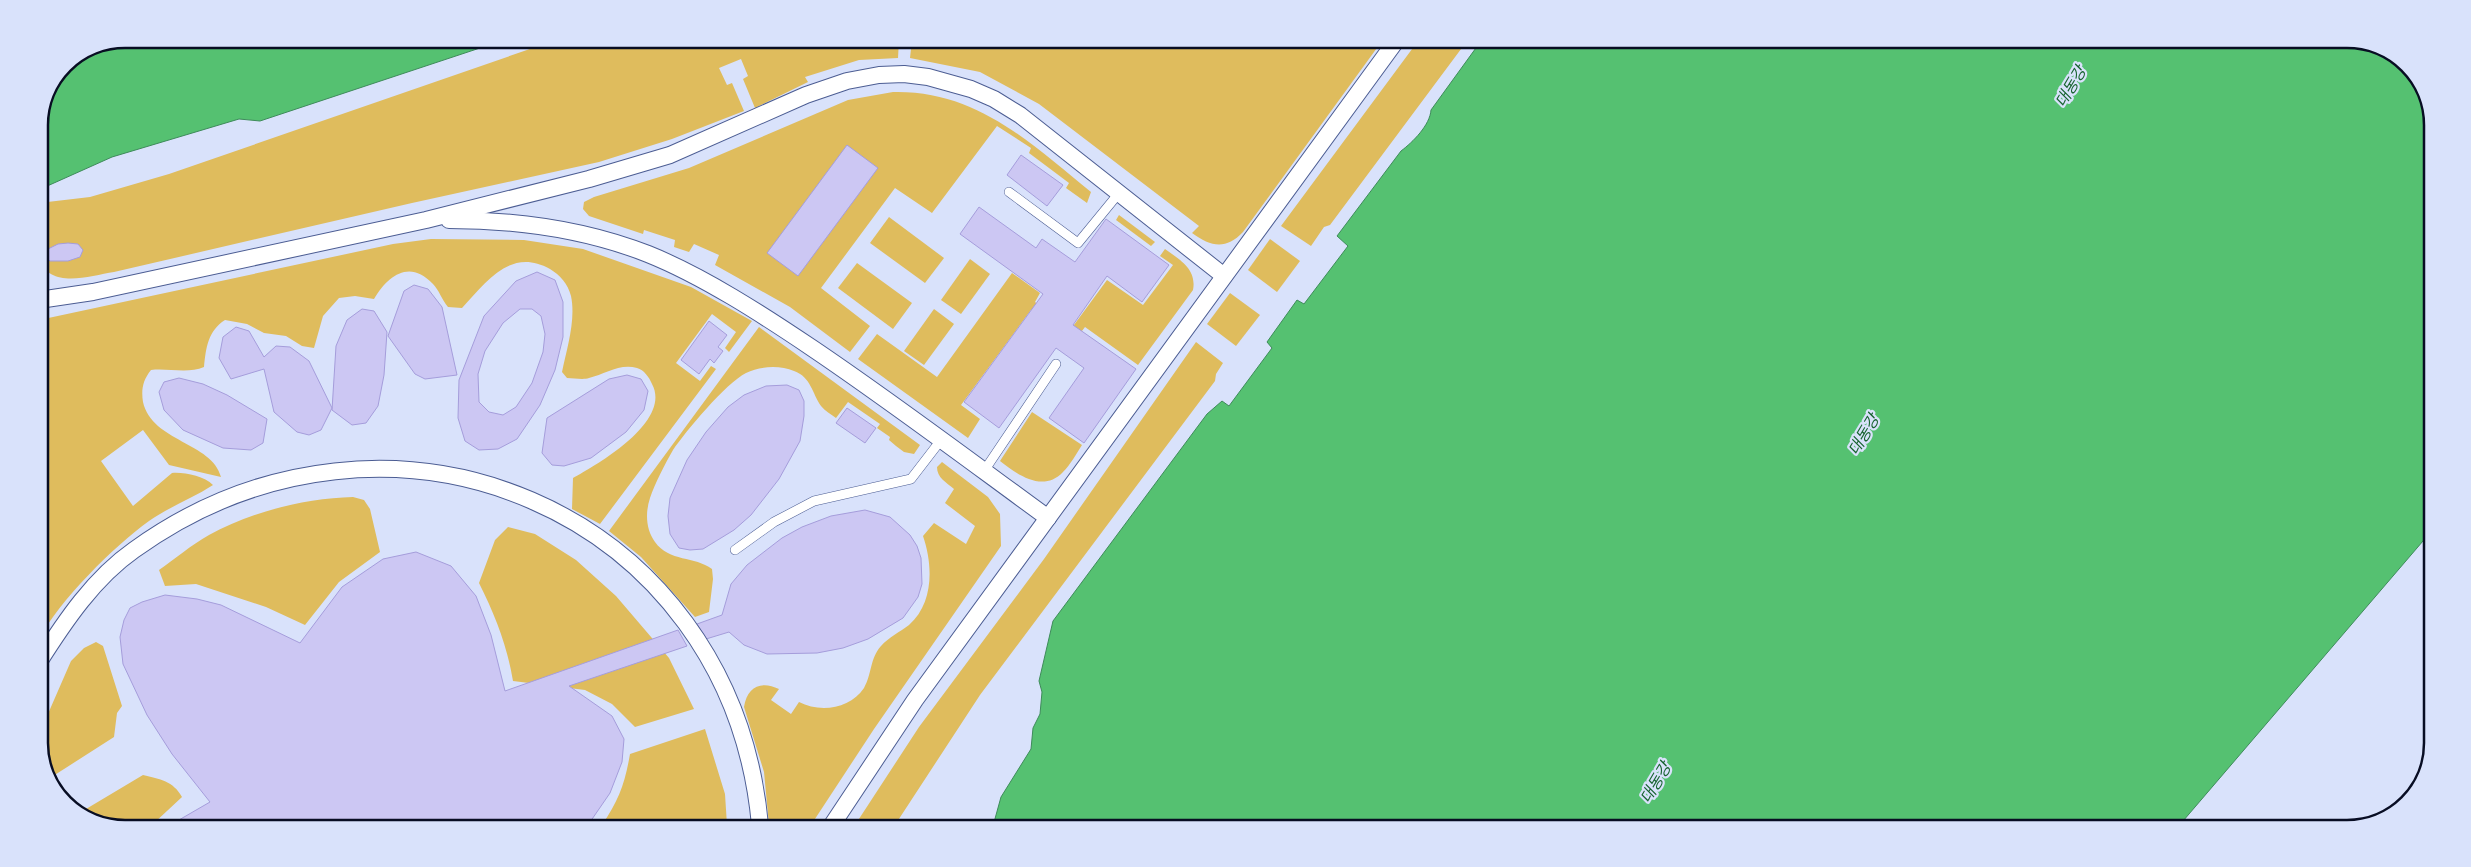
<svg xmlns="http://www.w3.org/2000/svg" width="2471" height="867" viewBox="0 0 2471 867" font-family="'Varela Round','Noto Sans KR',sans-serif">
	<rect width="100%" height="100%" fill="#d9e2fb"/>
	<g fill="#dfbc5d">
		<path d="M 556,40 L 899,40 L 898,58 L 859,60 L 805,77 L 808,82 L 755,108 L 743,79 L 748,76 L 741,59 L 719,68 L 727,85 L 732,83 L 744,111 L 672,139 L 599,162 L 412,203 L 114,272 C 89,276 49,290 39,258 L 39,203 L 90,197 L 169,174 Z"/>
		<path d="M 912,40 L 1382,41 L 1243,232 C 1226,250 1211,247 1192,233 L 1199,226 L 1039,104 L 980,72 L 910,58 Z"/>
		<path d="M 1418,41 L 1467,41 L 1330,225 L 1324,227 L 1311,246 L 1281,226 Z"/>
		<path d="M 893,92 C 977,90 1030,143 1091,192 L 1087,203 L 1066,188 L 1069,183 L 1029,153 L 1031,148 L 997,126 L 932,213 L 895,188 L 821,288 L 870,326 L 850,352 L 790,307 L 715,265 L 719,255 L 694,244 L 689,252 L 674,247 L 675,240 L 644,230 L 643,234 L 589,216 L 583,209 L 584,202 L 594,197 L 689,168 L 848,100 Z"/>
		<path d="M 1119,215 L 1155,242 L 1151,246 L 1116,220 Z"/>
		<path d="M 889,217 L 944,258 L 925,283 L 870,243 Z"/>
		<path d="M 431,239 L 524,240 L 583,249 L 691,287 L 752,321 L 729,352 L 725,348 L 736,332 L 712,314 L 676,363 L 700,381 L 711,366 L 716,369 L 600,524 L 572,509 L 573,478 C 599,464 672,421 652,384 C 649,377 644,370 637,368 C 620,363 605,374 589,378 C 583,380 574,378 567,378 L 562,372 C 567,348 576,320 571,296 C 568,284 560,275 550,269 C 511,247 487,281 462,308 L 448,307 C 442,300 439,290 433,284 C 410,259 388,275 374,299 L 355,296 L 339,298 L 323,316 L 314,348 L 302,346 L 286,336 L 264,333 L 247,324 L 225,320 C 208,331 206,347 204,367 C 188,374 168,368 151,370 C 143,380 141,389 143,402 C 152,442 212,442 221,477 L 169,465 L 143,430 L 101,461 L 133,506 L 172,473 C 184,472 204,476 213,485 C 193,498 169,507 149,521 C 114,546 59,601 39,639 L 39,320 L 393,244 Z"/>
		<path d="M 1270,239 L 1300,261 L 1277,292 L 1248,270 Z"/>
		<path d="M 1165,249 C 1180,260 1197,269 1193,290 L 1138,365 L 1085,327 L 1075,340 L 1031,310 L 961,405 L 980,419 L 968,438 L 858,359 L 877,334 L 937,377 L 1012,273 L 1040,293 L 1035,302 L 1071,329 L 1107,280 L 1143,305 L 1173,265 L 1160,256 Z"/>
		<path d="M 970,259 L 990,274 L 961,314 L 941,300 Z"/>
		<path d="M 857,263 L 912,303 L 893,329 L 838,288 Z"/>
		<path d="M 1230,293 L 1260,315 L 1236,346 L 1207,324 Z"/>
		<path d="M 934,309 L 954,324 L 924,365 L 904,351 Z"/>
		<path d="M 759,327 L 920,445 L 914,454 L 904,452 L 896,446 L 889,440 L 890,437 L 877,428 L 880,424 L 848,402 L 836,418 C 831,414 825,411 821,406 C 812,393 811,377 794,371 C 780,365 760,366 746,373 C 726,383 686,431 673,450 C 665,464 655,483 650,498 C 645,513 646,530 655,542 C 669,562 695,556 712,569 L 713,579 L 709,612 L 695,617 L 641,557 L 609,531 Z"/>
		<path d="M 1196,342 L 1223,363 L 1216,374 L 1215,381 L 980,695 L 895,825 L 855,825 L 919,727 L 1044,559 Z"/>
		<path d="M 1032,412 L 1082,445 C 1076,454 1071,464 1063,472 C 1043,493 1018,475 1000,461 Z"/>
		<path d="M 942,462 L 988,497 L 1000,514 L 1001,546 L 874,729 L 811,825 L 769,825 L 764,772 L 744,707 C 747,687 761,680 779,689 L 771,700 L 791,714 L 799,702 C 820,713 850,709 864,688 C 872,674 870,658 881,646 C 889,637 900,632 909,625 C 934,603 933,565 923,536 L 934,523 L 966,544 L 975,526 L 945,503 L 954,489 C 946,482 937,478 937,467 Z"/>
		<path d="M 353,497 L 364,500 L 370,509 L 380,552 L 339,582 L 305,625 L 266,607 L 196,584 L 165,586 L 159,570 C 175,559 191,545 209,535 C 250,512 306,498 353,497 Z"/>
		<path d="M 508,527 L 535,534 L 576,560 L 616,596 L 669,658 L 694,709 L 635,727 L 612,704 L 585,690 L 513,681 C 507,645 495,615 479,583 L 495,540 Z"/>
		<path d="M 96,642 L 103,646 L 122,706 L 117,713 L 114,737 L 50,778 L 39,748 L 44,723 L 71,661 L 84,648 Z"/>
		<path d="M 705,729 L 725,794 L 727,825 L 602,825 C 619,800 625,783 630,754 Z"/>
		<path d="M 143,775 C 160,779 173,781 182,797 L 153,824 L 97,824 L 81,812 Z"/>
	</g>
	<g fill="#55c171" stroke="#3e8b5a">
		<path d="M 125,39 L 504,40 L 260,121 L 239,119 L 112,157 L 45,187 L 39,187 L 39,119 L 64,64 L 92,45 Z"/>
		<path d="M 1481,41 L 2374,43 L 2414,72 L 2432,119 L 2429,534 L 2177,828 L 993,826 L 1001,797 L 1031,749 L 1033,728 L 1040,714 L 1042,692 L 1039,681 L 1053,621 L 1207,414 L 1222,401 L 1229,406 L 1272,348 L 1267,342 L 1297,300 L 1304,304 L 1348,246 L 1337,236 L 1401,151 C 1413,142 1430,125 1431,110 Z"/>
	</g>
	<g fill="#ccc7f3" stroke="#a59ddb" fill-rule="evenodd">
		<path d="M 847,145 L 878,168 L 798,276 L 767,253 Z"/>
		<path d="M 1021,155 L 1063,185 L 1047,206 L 1007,175 Z"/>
		<path d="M 979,207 L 1036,248 L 1042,239 L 1075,262 L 1106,219 L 1169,265 L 1142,302 L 1107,276 L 1073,325 L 1136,369 L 1084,443 L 1049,418 L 1084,368 L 1056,348 L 999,428 L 964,402 L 1043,294 L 960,234 Z"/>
		<path d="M 68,243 L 78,244 L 83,250 L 80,257 L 68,261 L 50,261 L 40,253 L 58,244 Z"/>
		<path d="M 537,272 L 555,280 L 563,302 L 563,337 L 555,370 L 540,405 L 517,439 L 498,449 L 479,450 L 465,441 L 458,418 L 459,380 L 484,316 L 516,281 ZM 520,309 L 532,309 L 541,316 L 545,334 L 543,352 L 532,383 L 516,407 L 503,415 L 489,412 L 479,402 L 478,374 L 485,351 L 503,323 Z"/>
		<path d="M 414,285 L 428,289 L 442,307 L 457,375 L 425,379 L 415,374 L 388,336 L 404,291 Z"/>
		<path d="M 362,309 L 374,311 L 387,332 L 384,375 L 378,406 L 366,423 L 352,425 L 332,410 L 336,346 L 347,320 Z"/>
		<path d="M 709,321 L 727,335 L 718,347 L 723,351 L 714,363 L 710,359 L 699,374 L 681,360 Z"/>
		<path d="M 236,327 L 249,331 L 264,357 L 276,346 L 290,347 L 309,361 L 332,408 L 321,430 L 309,435 L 297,432 L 274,412 L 264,369 L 231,379 L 219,358 L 223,337 Z"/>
		<path d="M 627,375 L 641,379 L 648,391 L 644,410 L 626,432 L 591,458 L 564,466 L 552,465 L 542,453 L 547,418 L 609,379 Z"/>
		<path d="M 179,378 L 203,384 L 227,395 L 267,419 L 263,443 L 251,450 L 223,448 L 183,430 L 164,410 L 159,392 L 164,382 Z"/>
		<path d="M 787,385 L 799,390 L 804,401 L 804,416 L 800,441 L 779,479 L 751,515 L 734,530 L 703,549 L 690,550 L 679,548 L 670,534 L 668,516 L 670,498 L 687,460 L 706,432 L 728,407 L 744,395 L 766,386 Z"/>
		<path d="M 847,408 L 876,428 L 865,443 L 836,423 Z"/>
		<path d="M 865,510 L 890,517 L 910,535 L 917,546 L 921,558 L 922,584 L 918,597 L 903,618 L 868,639 L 843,648 L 817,653 L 767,654 L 744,645 L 729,632 L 706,639 L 697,624 L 722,615 L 731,584 L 747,565 L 782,538 L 802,527 L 831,516 Z"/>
		<path d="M 416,552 L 451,566 L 476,596 L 491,635 L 505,691 L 678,630 L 687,646 L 569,686 L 612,716 L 624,739 L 622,762 L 610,793 L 588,825 L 172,824 L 210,802 L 172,754 L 147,715 L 123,664 L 120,637 L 124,620 L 130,608 L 142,602 L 165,595 L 197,599 L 221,605 L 300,643 L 342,587 L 383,559 Z"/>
	</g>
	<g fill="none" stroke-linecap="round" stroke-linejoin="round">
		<g stroke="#4c5d93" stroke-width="10">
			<g id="service">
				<path d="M 1009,192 L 1078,243 L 1119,193"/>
				<path d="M 984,471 L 1056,364"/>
				<path d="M 735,550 L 774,522 L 814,501 L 911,479 L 941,440"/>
			</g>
		</g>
		<g stroke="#4c5d93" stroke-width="18">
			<g id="minor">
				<path d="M 449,220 C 517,220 584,229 648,254 C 703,276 763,315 812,348 C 892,402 970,461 1048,518"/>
				<path d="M 39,300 L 93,292 L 426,220 L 589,179 L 670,155 L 806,95 L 847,81 L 879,75 L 904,74 L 928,77 L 971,89 L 994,99 L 1020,115 L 1224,276"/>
				<path d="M 39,662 C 65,621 94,578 134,550 C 388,367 731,509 760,825"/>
				<path d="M 832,825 L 915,700 L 1396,41"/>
			</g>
		</g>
		<use href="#service" stroke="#fff" stroke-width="9"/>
		<use href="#minor" stroke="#fff" stroke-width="16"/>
	</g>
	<g text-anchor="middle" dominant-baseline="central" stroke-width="4.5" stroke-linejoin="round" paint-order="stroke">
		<g font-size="16" font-style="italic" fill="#17632f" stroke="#d9e2fb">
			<text transform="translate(2071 87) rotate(-59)">대동강</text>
			<text transform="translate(1864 435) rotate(-59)">대동강</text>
			<text transform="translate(1656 783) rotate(-59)">대동강</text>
		</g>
	</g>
	<path d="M0 0H2471V867H0ZM125 48H2347A77 77 0 0 1 2424 125V743A77 77 0 0 1 2347 820H125A77 77 0 0 1 48 743V125A77 77 0 0 1 125 48Z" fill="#d9e2fb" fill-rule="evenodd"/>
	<path fill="none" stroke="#080d23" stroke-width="2.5" d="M125 48H2347A77 77 0 0 1 2424 125V743A77 77 0 0 1 2347 820H125A77 77 0 0 1 48 743V125A77 77 0 0 1 125 48Z"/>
</svg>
